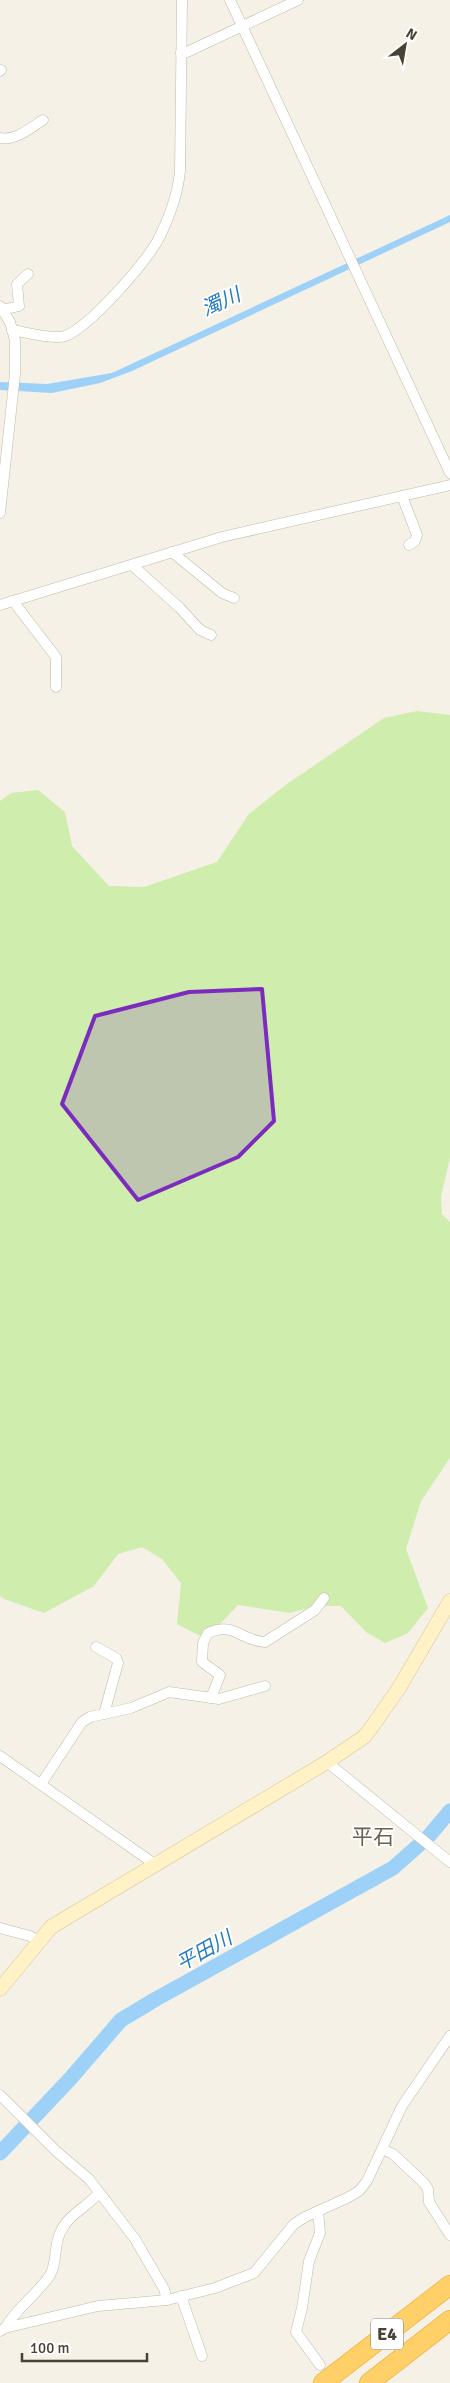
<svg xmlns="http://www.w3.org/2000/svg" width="450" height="2383" viewBox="0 0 450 2383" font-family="Signika,'Noto Sans JP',sans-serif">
	<rect width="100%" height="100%" fill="#f5f1e7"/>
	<path fill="#cfedac" d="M 417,711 L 450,715 L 450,1158 L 441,1196 L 442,1214 L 450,1222 L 450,1458 L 421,1501 L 406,1549 L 428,1608 L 408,1633 L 385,1643 L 366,1632 L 341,1606 L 316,1606 L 290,1613 L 238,1605 L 206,1639 L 177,1624 L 181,1583 L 162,1559 L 142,1547 L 118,1554 L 94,1586 L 44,1613 L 4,1599 L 0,1596 L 0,801 L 11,793 L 38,790 L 65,812 L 72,846 L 109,886 L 144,887 L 217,862 L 249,814 L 287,784 L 384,718 Z"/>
	<path fill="#9ed1f7" d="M 450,215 L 450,222 L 132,371 L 100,383 L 52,393 L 0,390 L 0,382 L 47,384 L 112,373 Z"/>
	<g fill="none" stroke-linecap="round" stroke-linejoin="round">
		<path stroke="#9ed1f7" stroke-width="15" d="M 0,2153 L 70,2079 L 121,2020 L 156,1999 L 393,1868 L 428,1837 L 450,1811"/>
		<g stroke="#c1b9a8" stroke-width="11">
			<g id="street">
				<path d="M 230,0 L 450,473"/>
				<path d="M 181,53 L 187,52 L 298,0"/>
				<path d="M 0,71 L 1,70"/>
				<path d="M 0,138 C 16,141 30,128 43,120"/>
				<path d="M 0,306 L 10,322 L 15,340 L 15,374 L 0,513"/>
				<path d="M 2,310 L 19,306 L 17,284 L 28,274"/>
				<path d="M 12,330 C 25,332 54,340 65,336 C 90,327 145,263 158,240 C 168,220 178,193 180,171 L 182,0"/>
				<path d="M 402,496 L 417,535 L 415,541 L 409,545"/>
				<path d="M 172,552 L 222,593 L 234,598"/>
				<path d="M 132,565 L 180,608 L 200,630 L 211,635"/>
				<path d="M 13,601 L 56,657 L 56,687"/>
				<path d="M 0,605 L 222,537 L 450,485"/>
				<path d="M 96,1647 L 116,1658 L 118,1663 L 104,1714"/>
				<path d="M 211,1698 L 220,1675 L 202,1662 L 203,1643 L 208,1633 C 234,1621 241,1641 265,1642 L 315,1610 L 324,1598"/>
				<path d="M 0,1756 L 156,1865"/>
				<path d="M 327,1762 L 450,1862"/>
				<path d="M 41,1784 L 82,1722 L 90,1717 L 131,1708 L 169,1692 L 219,1699 L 265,1686"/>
				<path d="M 0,1928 L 30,1936 L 39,1941"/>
				<path d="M 0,2095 L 56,2151 L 89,2179 L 135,2239 L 164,2289 L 167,2300"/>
				<path d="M 382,2149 L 393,2154 L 424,2183 L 428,2189 L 429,2202 L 450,2235"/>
				<path d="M 318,2211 L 320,2233 L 309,2261 L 302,2308 L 296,2332 L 320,2365"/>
				<path d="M 181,2296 L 202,2356"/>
				<path d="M 5,2328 C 17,2307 37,2295 50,2275 C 58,2262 53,2245 61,2231 C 68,2215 88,2206 99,2193"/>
				<path d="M 0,2331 L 5,2328 L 98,2306 L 167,2300 L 215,2288 L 254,2273 L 294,2224 L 305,2217 L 347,2198 L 359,2191 L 367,2181 L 402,2106 L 450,2036"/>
			</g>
		</g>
		<g stroke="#d9c792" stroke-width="15">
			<path id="secondary" d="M 0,1989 L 51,1927 L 327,1762 L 364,1737 L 371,1728 L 399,1688 L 450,1601"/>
		</g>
		<g stroke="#eca72a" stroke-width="20">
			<g id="highway">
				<path d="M 323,2383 L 450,2285"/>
				<path d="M 369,2383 L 450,2320"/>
			</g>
		</g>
		<use href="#street" stroke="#fff" stroke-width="10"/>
		<use href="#secondary" stroke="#fff2c7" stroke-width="14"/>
		<use href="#highway" stroke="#ffcf68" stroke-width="19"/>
	</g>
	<path fill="#7b2cbf" fill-opacity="0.2" stroke="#7b2cbf" stroke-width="4" stroke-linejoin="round" d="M 262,989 L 274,1121 L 238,1157 L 138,1200 L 62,1104 L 95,1016 L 189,992 Z"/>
	<g text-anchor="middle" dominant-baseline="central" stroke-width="4" stroke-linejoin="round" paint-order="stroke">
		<rect fill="#fff" stroke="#807a72" stroke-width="1" x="371" y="2318.5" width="32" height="31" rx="4"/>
		<g font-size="18" font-weight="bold" fill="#494135">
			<text x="387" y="2334">E4</text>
		</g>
		<g font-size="20" font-style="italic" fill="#247bbf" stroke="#fff">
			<text transform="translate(221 302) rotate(-25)">濁川</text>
			<text transform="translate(204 1951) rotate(-29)">平田川</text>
		</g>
		<g font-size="21" fill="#6d604b" stroke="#fff">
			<text x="373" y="1837">平石</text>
		</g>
	</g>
	<g transform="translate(405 45) rotate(31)" stroke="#ffffff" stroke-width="4" paint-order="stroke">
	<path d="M0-4L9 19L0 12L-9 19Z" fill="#494135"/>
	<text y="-8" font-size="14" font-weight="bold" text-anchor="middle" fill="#494135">N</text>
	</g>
	<path d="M22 2353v8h125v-8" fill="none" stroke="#494135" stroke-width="2.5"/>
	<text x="30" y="2353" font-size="15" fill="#494135" stroke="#ffffff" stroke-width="4" paint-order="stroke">100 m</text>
</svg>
